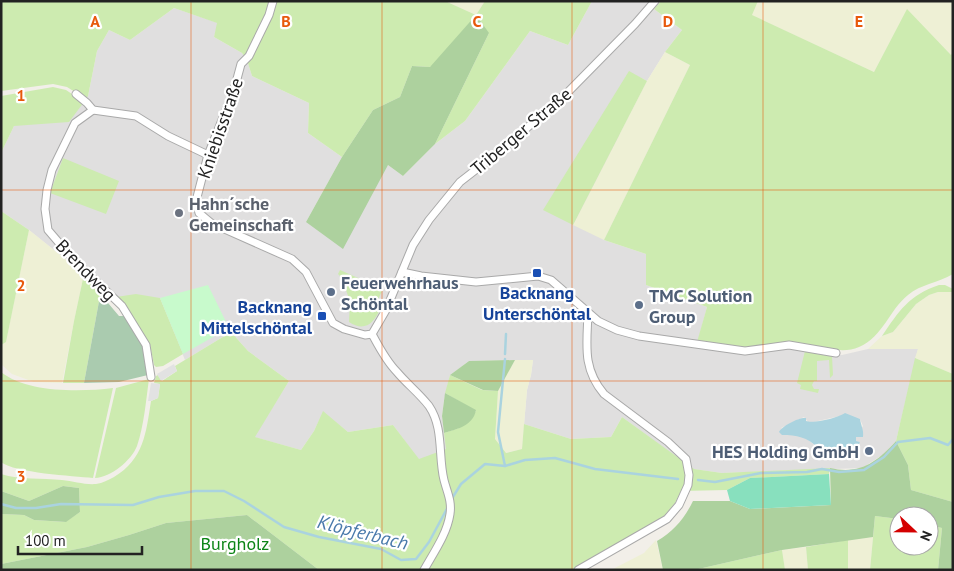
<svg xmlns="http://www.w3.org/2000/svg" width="954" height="571" viewBox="0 0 954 571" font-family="'PT Sans',sans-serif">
	<rect width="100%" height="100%" fill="#f2efe9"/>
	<path fill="#e0dfdf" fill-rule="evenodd" d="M 592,1 L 661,1 L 654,9 L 682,30 L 665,52 L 647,81 L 629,72 L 604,240 L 646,254 L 646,285 L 707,307 L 696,348 L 747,354 L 785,348 L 802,349 L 842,355 L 868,349 L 918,349 L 896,441 L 884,454 L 862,468 L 722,473 L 693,469 L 622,417 L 611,437 L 571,439 L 524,424 L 527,390 L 531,375 L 533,360 L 469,361 L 450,375 L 444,400 L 442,416 L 447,449 L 419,460 L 393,425 L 348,432 L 323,412 L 314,431 L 301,450 L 254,437 L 289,381 L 248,351 L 231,332 L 185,360 L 160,298 L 110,299 L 84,274 L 29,230 L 1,211 L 1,153 L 14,126 L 88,96 L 97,51 L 109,30 L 130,40 L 174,8 L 218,23 L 214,37 L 242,53 L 247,60 L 252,76 L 309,103 L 308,133 L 342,157 L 306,222 L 388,165 L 403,176 L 435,144 L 465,121 L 530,31 L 568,45 ZM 840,416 L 860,419 L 863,426 L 856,436 L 855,441 L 860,442 L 857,448 L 847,452 L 842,453 L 830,447 L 818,448 L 806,438 L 781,428 L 804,417 L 809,423 Z"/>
	<g fill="#eef0d5">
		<path d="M 445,1 L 485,1 L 476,15 Z"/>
		<path d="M 758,1 L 953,1 L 953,52 L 951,55 L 907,10 L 874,72 L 751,15 Z"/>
		<path d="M 665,52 L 690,65 L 604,240 L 573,225 L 647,81 Z"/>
		<path d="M 29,230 L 84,274 L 74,321 L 62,383 L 34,382 L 12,374 L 2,365 L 1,345 L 6,341 Z"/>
		<path d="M 938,292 L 953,292 L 953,374 L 915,358 L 918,349 L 868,349 L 882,336 L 893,332 L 916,304 L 929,295 Z"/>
		<path d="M 515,360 L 533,360 L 531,375 L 527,390 L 522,449 L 505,453 L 495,439 L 498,391 Z"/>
		<path d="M 873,537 L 870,570 L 848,570 L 848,540 Z"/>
		<path d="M 656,540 L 663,570 L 611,570 L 644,553 Z"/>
		<path d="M 806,547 L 808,570 L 785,570 L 782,550 Z"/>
	</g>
	<g fill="#cdebb0">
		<path d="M 1,1 L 445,1 L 476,15 L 485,1 L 592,1 L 568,45 L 530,31 L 465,121 L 435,144 L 489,33 L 430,67 L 412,66 L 400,97 L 373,110 L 342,157 L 308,133 L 309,103 L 252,76 L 247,60 L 242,53 L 214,37 L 217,23 L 174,8 L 130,40 L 109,30 L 97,51 L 88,96 L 86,99 L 67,87 L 53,84 L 1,91 Z"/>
		<path d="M 661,1 L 758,1 L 752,15 L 874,72 L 907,9 L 951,55 L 953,52 L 953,274 C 938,283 921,284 908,295 C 889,310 883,337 859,347 C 839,356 813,343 792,343 C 776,342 761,347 746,348 C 730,348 713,344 697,342 L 707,307 L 646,285 L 646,254 L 604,240 L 690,65 L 665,52 L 682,30 L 654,9 Z"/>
		<path d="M 629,71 L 647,81 L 573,225 L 543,210 Z"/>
		<path d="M 53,87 L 66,90 L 84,102 L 69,122 L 14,126 L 1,153 L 1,96 Z"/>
		<path d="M 63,158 L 119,181 L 106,214 L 50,193 Z"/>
		<path d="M 1,211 L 29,230 L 6,342 L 1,345 Z"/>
		<path d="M 340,270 L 383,289 L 375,306 L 380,309 C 374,324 364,332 349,322 L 350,301 L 341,277 L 338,274 Z"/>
		<path d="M 84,274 L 110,299 L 100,296 L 84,383 L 63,383 L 74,321 Z"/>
		<path d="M 939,285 L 945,285 L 953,289 L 953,292 L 938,292 L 929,295 L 916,304 L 893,332 L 882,336 C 899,311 909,295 939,285 Z"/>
		<path d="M 136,294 L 160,298 L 183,354 L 163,366 L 156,367 L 154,365 L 150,344 L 131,314 L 116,297 Z"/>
		<path d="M 231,332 L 248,351 L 289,381 L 255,437 L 301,450 L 314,431 L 323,411 L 348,432 L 393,425 L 419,459 L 446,449 L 444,433 L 459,428 L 476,411 L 445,393 L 450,375 L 482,390 L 498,391 L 495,439 L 506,453 L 522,449 L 524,424 L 571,439 L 611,437 L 622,417 L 694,469 L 722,473 L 830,468 L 829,474 L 750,478 L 727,490 L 681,491 L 675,503 L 664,516 L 571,570 L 319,570 L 247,515 L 166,523 L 129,535 L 87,547 L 1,564 L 1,514 L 24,515 L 34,520 L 65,522 L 80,512 L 79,488 L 63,486 L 29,501 L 1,491 L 1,474 C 20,480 42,478 62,480 C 73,481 85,485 96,484 C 103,483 108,480 114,477 C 144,459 146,433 151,401 L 158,398 L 160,384 L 154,383 L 156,376 L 158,375 L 162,381 L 177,371 L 175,366 Z"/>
		<path d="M 805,351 L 832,356 L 833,375 L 830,378 L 829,360 L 817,361 L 817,381 L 814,381 L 812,385 L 814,389 L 819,389 L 818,393 L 800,389 L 801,385 L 797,383 Z"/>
		<path d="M 915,358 L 953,374 L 953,502 L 911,490 L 908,465 L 896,441 Z"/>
		<path d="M 1,372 C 27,393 81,392 113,388 L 93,478 C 73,476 15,473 1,462 Z"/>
		<path d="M 149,379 C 146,400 144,426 137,446 C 131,461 111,477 95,478 L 116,388 Z"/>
		<path d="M 875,516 L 899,519 L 899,546 L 929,546 L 929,525 L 942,528 L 938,570 L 870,570 Z"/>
		<path d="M 848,540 L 848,570 L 808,570 L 806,547 Z"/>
		<path d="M 782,550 L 785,570 L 694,570 Z"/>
	</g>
	<g fill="#add19e">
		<path d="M 476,15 L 489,33 L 435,144 L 403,176 L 388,165 L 343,249 L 306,222 L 342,157 L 373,110 L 400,97 L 412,66 L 430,67 Z"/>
		<path d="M 515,360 L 498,391 L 483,390 L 450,375 L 469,361 Z"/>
		<path d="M 445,393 L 476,410 C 473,426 457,429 444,433 L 442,416 Z"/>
		<path d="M 896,441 L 908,465 L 911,490 L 953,502 L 953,570 L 938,570 L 942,528 L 929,525 L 929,516 L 899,516 L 899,519 L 875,516 L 873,537 L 782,550 L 694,570 L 663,570 L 657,541 C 674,531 684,519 693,501 L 730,501 L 750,509 L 831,505 L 830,468 C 860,475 877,462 896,441 Z"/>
		<path d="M 63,486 L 79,488 L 80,512 L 66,522 L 34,520 L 24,515 L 1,514 L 1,491 L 29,501 Z"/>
		<path d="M 247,515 L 319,570 L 1,570 L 1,564 L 87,547 L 129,535 L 166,523 Z"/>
	</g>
	<path fill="#aacbaf" d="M 100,296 L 110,299 L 108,303 L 119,316 L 126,316 L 144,346 L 148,375 L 119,382 L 84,383 Z"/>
	<path fill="#c8facc" d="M 208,285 L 229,328 L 183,354 L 160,298 Z"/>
	<path fill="#88e0be" d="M 829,474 L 831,505 L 750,509 L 730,501 L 727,490 L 750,478 Z"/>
	<g fill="#e2e2e2">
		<path d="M 174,364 L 177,371 L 161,381 L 157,374 Z"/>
		<path d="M 151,383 L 160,384 L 158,398 L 151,401 L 148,401 Z"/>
	</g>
	<path fill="#aad3df" d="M 845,413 L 860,419 C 861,426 864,430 863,437 L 856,437 L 856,441 L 860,442 L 857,448 L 847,452 L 842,453 L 830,447 L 818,448 C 807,437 797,435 782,435 L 779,432 C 782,426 799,417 806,418 L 806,421 C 813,424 838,418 845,413 Z"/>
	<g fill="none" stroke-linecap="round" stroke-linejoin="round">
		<g stroke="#aad3df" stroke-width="2.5">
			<path d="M 505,354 L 506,334"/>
			<path d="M 505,466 L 498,432 L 505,359"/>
			<path d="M 698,480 L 715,482 L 761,473 L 807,472 L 822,469 L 839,472 L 864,470 L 884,457 L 898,442 L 930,438 L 948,445 L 953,439"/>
			<path d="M 451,500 L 461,484 L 485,464 L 505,466 L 525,460 L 555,458 L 595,469 L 678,479"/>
			<path d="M 1,504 L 16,508 L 36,508 L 61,504 L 133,505 L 159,497 L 195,491 L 224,491 L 244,501 L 284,527 L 319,537 L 381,549 L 401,560 L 416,559 L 429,542 L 449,505"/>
		</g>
		<g stroke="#a9a9a9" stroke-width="9">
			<g id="minor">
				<path d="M 273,1 L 269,15 L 249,56 L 241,64 L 234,90 L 208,155 L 196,201 L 199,213 L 211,223 L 292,259 L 306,272 L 333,323 L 344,329 L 365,335 L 372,334 L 386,310 L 413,245 L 429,220 L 460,182 L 505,147 L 568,92 L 635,24 L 655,1"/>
				<path d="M 76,94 L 87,103 L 93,110 L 136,116 L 168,136 L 208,155"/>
				<path d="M 93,110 L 75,123 L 52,170 L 47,190 L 45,209 L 48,230 L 72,258 L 122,306 L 146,345 L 151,377"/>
				<path d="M 402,272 L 421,276 L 476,282 L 538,276 L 551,280 L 598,321 L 617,330 L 639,336 L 745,351 L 789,345 L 836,353"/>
				<path d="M 372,334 C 379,347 386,361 397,372 C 407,384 419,393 429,406 C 444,428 438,456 444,480 C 447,492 452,501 450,514 C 447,534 434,552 424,570"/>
				<path d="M 578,570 L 667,519 L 679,505 L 688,485 L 689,475 L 686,459 L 668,442 L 604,394 C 582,368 587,344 588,313"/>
			</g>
		</g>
		<use href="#minor" stroke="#fff" stroke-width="7"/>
	</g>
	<path fill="none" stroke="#e8590c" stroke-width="1" stroke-opacity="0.55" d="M 191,1 L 191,570M 382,1 L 382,570M 572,1 L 572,570M 763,1 L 763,570M 1,190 L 953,190M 1,381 L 953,381"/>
	<circle fill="#6b7280" stroke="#fff" stroke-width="2" cx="179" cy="213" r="5"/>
	<g fill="#1a4fb4" stroke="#fff" stroke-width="2">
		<rect x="532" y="268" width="10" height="10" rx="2.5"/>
		<rect x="317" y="311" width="10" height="10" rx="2.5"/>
	</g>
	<g fill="#5c6f8a" stroke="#fff" stroke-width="2">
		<circle cx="331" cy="292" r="5"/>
		<circle cx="639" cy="305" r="5"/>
		<circle cx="869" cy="451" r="5"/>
	</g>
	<g text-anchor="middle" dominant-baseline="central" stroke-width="4.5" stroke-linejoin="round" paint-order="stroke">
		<g font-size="18" fill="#222" stroke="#fff">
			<text transform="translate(220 128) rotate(-71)">Kniebisstraße</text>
			<text transform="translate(521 131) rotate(-40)">Triberger Straße</text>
			<text transform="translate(86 270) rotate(46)">Brendweg</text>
		</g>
		<g font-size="18" font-weight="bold" fill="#5b616d" stroke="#fff" text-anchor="start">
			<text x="189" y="203">Hahn´sche<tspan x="189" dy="21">Gemeinschaft</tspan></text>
		</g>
		<g font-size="18" font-weight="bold" fill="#4e5e75" stroke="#fff" text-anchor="start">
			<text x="341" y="282">Feuerwehrhaus<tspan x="341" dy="21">Schöntal</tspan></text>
			<text x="649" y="295">TMC Solution<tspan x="649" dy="21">Group</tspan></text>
			<text x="859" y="451" text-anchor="end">HES Holding GmbH</text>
		</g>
		<g font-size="18" font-weight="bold" fill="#164399" stroke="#fff">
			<text x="537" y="292">Backnang<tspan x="537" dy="21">Unterschöntal</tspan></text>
			<text x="312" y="306" text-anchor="end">Backnang<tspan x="312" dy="21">Mittelschöntal</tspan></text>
		</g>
		<g font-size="18" fill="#0c8416" stroke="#fff">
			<text x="235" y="543">Burgholz</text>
		</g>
		<g font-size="19" font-style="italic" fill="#4a7aab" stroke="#fff">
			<text transform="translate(363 532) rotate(14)">Klöpferbach</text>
		</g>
	</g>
	<g font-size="16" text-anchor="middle" font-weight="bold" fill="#e8590c" stroke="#fff" stroke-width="4.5" stroke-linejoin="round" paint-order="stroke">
		<text x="95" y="27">A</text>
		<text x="286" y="27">B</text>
		<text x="477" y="27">C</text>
		<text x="668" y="27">D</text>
		<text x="859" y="27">E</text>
		<text x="21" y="101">1</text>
		<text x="21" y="291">2</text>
		<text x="21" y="482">3</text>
	</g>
	<rect width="954" height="571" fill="none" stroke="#222222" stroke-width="5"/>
	<g transform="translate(914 531) rotate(112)"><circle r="24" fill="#ffffff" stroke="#a7a7a7"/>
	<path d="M0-4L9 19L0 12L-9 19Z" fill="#d40000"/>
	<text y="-8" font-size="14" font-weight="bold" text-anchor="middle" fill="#222222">N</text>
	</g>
	<path d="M18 546v8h124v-8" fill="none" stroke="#222222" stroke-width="2.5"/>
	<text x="25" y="546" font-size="15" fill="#222222" stroke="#ffffff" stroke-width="4" paint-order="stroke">100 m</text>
</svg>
